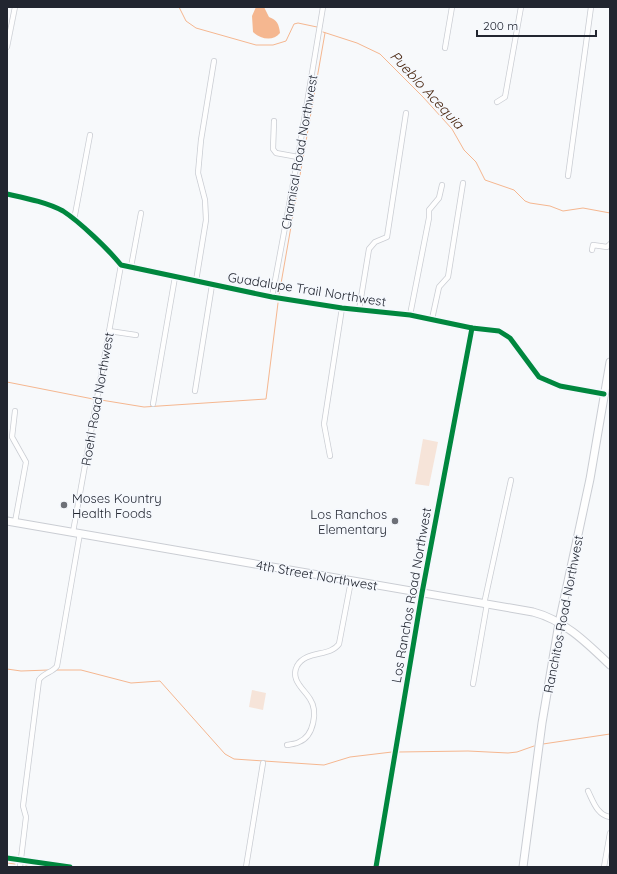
<svg xmlns="http://www.w3.org/2000/svg" width="617" height="874" viewBox="0 0 617 874" font-family="Quicksand,sans-serif">
	<rect width="100%" height="100%" fill="#f7f9fb"/>
	<g fill="#f6e4d9">
		<path d="M 423,439 L 438,442 L 429,486 L 415,484 Z"/>
		<path d="M 252,690 L 266,693 L 263,710 L 249,707 Z"/>
	</g>
	<path fill="#f5b790" d="M 256,7 L 264,7 L 269,17 C 277,20 279,24 280,33 C 273,42 260,39 253,32 L 252,16 Z"/>
	<g fill="none" stroke-linecap="round" stroke-linejoin="round">
		<g stroke="#f5b790" stroke-width="1">
			<path d="M 179,7 L 186,21 L 196,28 L 256,45 L 273,45 L 286,41 L 294,24 L 298,23 L 317,27"/>
			<path d="M 323,32 L 357,43 L 380,54 L 423,97 L 452,129 L 464,150 L 476,162 L 485,180 L 514,190 L 525,201 L 530,203 L 550,206 L 563,211 L 583,208 L 610,213"/>
			<path d="M 279,295 L 325,33"/>
			<path d="M 7,382 L 93,399"/>
			<path d="M 101,400 L 144,407 L 266,399 L 278,303"/>
			<path d="M 7,669 L 21,671 L 49,670"/>
			<path d="M 56,670 L 81,670 L 131,683 L 160,681 L 225,754 L 234,759 L 324,765 L 350,757 L 392,752"/>
			<path d="M 543,744 L 610,734"/>
			<path d="M 399,752 L 468,751 L 508,753 L 517,752 L 534,746"/>
			<path d="M 7,863 L 15,864"/>
			<path d="M 26,866 L 30,867"/>
		</g>
		<g stroke="#cacdd3" stroke-width="6">
			<g id="street">
				<path d="M 7,47 L 15,7"/>
				<path d="M 445,48 L 452,7"/>
				<path d="M 497,102 L 505,97 L 521,7"/>
				<path d="M 274,121 L 273,149 L 276,153 L 298,157"/>
				<path d="M 568,176 L 591,7"/>
				<path d="M 7,194 C 25,198 46,202 63,211 C 80,222 108,249 121,265 L 272,297 L 342,308 L 410,315 L 472,328 L 499,331 L 510,338 L 539,377 L 560,386 L 604,394"/>
				<path d="M 74,220 L 90,135"/>
				<path d="M 592,250 L 593,245 L 607,247 L 610,244"/>
				<path d="M 131,267 L 141,213"/>
				<path d="M 196,281 L 206,220 L 205,200 L 198,173 L 201,140 L 214,61"/>
				<path d="M 272,297 L 298,157 L 323,7"/>
				<path d="M 359,310 L 369,249 L 375,242 L 387,237 L 406,113"/>
				<path d="M 410,315 L 429,218 L 429,210 L 439,198 L 442,185"/>
				<path d="M 432,319 L 439,287 L 448,277 L 463,183"/>
				<path d="M 109,331 L 136,335"/>
				<path d="M 195,391 L 212,285"/>
				<path d="M 153,404 L 175,277"/>
				<path d="M 330,456 L 324,424 L 342,308"/>
				<path d="M 15,522 L 26,462 L 12,437 L 15,411"/>
				<path d="M 73,532 L 121,265"/>
				<path d="M 484,604 L 511,480"/>
				<path d="M 473,684 L 487,604"/>
				<path d="M 287,745 C 291,744 296,744 299,742 C 314,736 318,711 310,699 C 304,689 290,680 297,666 C 306,650 330,657 339,644 L 351,581"/>
				<path d="M 588,791 C 593,801 597,815 610,817"/>
				<path d="M 20,867 L 26,817 L 23,806 L 39,680 C 43,673 52,673 57,666 L 80,533"/>
				<path d="M 246,867 L 263,763"/>
				<path d="M 376,867 L 422,593 L 472,328"/>
				<path d="M 604,867 L 610,833"/>
			</g>
		</g>
		<g stroke="#cacdd3" stroke-width="9">
			<g id="secondary">
				<path d="M 7,521 L 533,612 C 564,620 587,643 610,665"/>
				<path d="M 523,867 L 542,723 L 559,623 L 590,479 L 610,362"/>
			</g>
		</g>
		<use href="#street" stroke="#fefefe" stroke-width="4.5"/>
		<use href="#secondary" stroke="#fefefe" stroke-width="7"/>
		<g stroke="#f5f8fd" stroke-width="8">
			<g id="cycleway">
				<path d="M 7,194 C 25,198 46,202 63,211 C 80,222 108,249 121,265 L 272,297 L 342,308 L 410,315 L 472,328 L 499,331 L 510,338 L 539,377 L 560,386 L 604,394"/>
				<path d="M 7,858 L 70,867"/>
				<path d="M 376,867 L 422,593 L 472,328"/>
			</g>
		</g>
		<use href="#cycleway" stroke="#00873e" stroke-width="5"/>
	</g>
	<g fill="#6d7077" stroke="#f5f8fd" stroke-width="1.5">
		<circle cx="64" cy="505" r="4"/>
		<circle cx="395" cy="521" r="4"/>
	</g>
	<g text-anchor="middle" dominant-baseline="central" stroke-width="3" stroke-linejoin="round" paint-order="stroke">
		<g font-size="13" fill="#222630" stroke="#f5f8fd">
			<text transform="translate(299 152) rotate(-80)">Chamisal Road Northwest</text>
			<text transform="translate(307 289) rotate(9)">Guadalupe Trail Northwest</text>
			<text transform="translate(97 399) rotate(-80)">Roehl Road Northwest</text>
			<text transform="translate(317 575) rotate(10)">4th Street Northwest</text>
			<text transform="translate(411 595) rotate(-80)">Los Ranchos Road Northwest</text>
			<text transform="translate(563 614) rotate(-79)">Ranchitos Road Northwest</text>
		</g>
		<g font-size="13" fill="#222630" stroke="#f5f8fd" text-anchor="start">
			<text x="72" y="498">Moses Kountry<tspan x="72" dy="15">Health Foods</tspan></text>
			<text x="387" y="514" text-anchor="end">Los Ranchos<tspan x="387" dy="15">Elementary</tspan></text>
		</g>
		<g font-size="14" font-style="italic" fill="#4a270f" stroke="#f5f8fd">
			<text transform="translate(427 90) rotate(47)">Pueblo Acequia</text>
		</g>
	</g>
	<rect width="617" height="874" fill="none" stroke="#222630" stroke-width="16"/>
	<path d="M477 30v6h119v-6" fill="none" stroke="#222630" stroke-width="2"/>
	<text x="483" y="30" font-size="12" fill="#222630" stroke="#f5f8fd" stroke-width="3" paint-order="stroke">200 m</text>
</svg>
